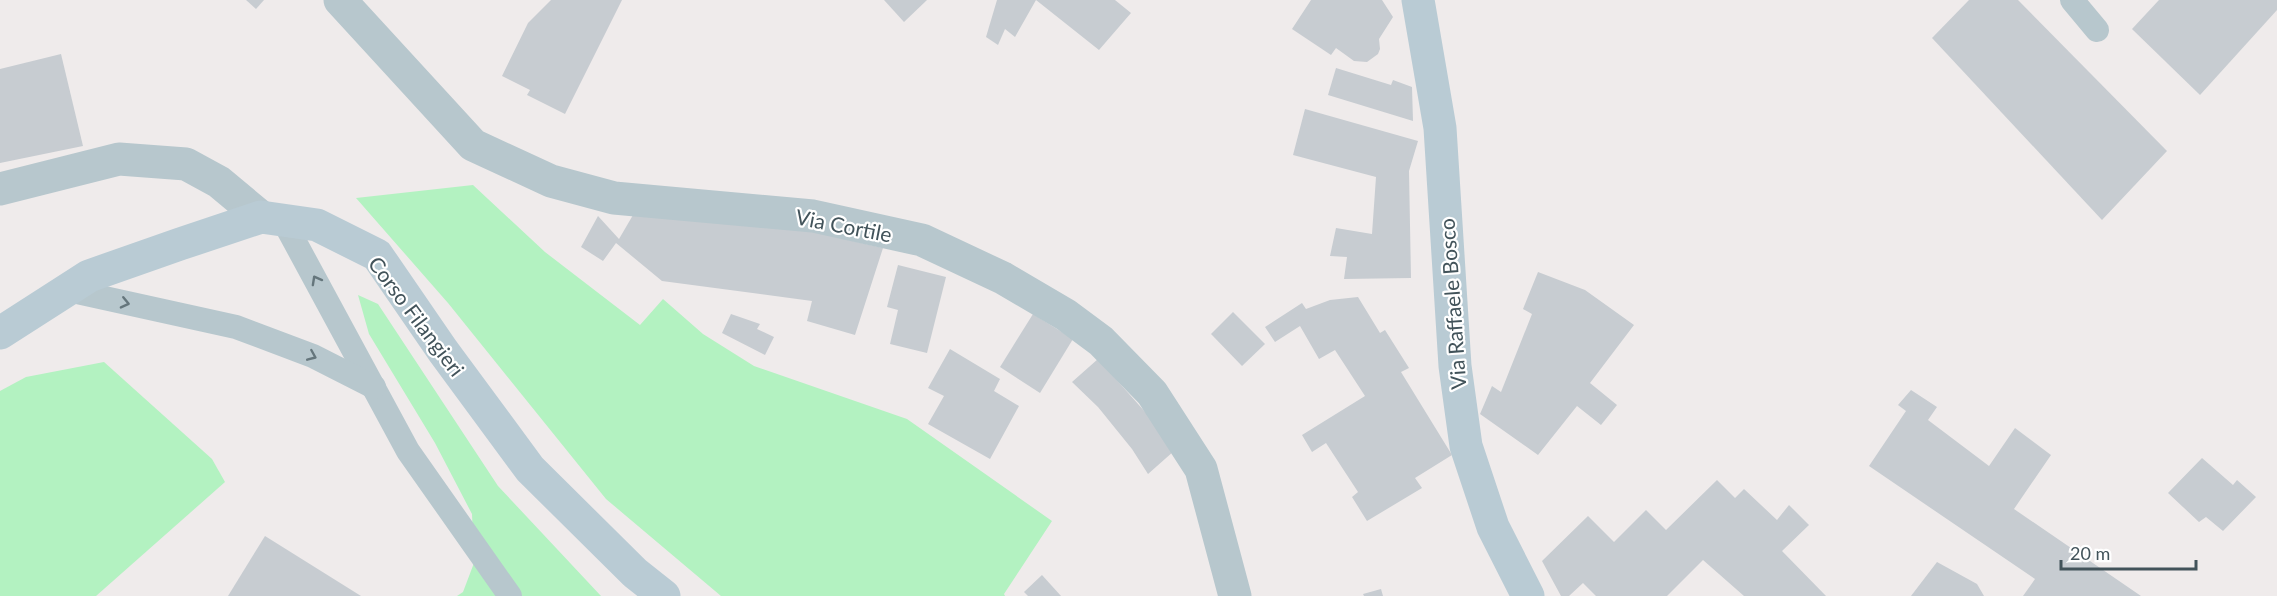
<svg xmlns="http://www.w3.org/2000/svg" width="2277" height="596" viewBox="0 0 2277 596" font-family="Lato,sans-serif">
	<rect width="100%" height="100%" fill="#efebeb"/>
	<g fill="#b3f2c1">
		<path d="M 473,185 L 545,252 L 640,325 L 663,299 L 703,334 L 754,366 L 907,419 L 1052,521 L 1004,594 L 1005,596 L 721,596 L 606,499 L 448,303 L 356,198 Z"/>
		<path d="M 358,295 L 378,304 L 498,486 L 601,596 L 457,596 L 463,592 L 474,563 L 472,514 L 435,443 L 369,334 Z"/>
		<path d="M 104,362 L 212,459 L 225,482 L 96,596 L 0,596 L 0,391 L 26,377 Z"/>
	</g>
	<g fill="#c7ccd1">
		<path d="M 246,0 L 264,0 L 256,9 Z"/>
		<path d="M 551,0 L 622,0 L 565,114 L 527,95 L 530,90 L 502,76 L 528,23 Z"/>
		<path d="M 884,0 L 927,0 L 904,22 Z"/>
		<path d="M 997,0 L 1115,0 L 1131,13 L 1099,50 L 1036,0 L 1015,37 L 1005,29 L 998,45 L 986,37 Z"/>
		<path d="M 1311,0 L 1382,0 L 1393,17 L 1379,39 L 1380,49 L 1378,54 L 1367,62 L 1354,61 L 1336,48 L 1331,55 L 1292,29 Z"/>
		<path d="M 1969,0 L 2018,0 L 2167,151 L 2102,220 L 1932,38 Z"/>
		<path d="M 2159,0 L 2277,0 L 2277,10 L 2200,95 L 2132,29 Z"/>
		<path d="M 61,54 L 83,146 L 0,163 L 0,69 Z"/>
		<path d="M 1336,68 L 1391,85 L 1393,80 L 1412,87 L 1413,121 L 1328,95 Z"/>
		<path d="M 1305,109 L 1418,141 L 1409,171 L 1411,278 L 1344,279 L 1347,257 L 1330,256 L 1336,228 L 1372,234 L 1376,177 L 1293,155 Z"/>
		<path d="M 633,215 L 775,223 L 883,248 L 855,335 L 807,321 L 812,301 L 662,281 L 616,243 L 603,261 L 581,247 L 598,216 L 619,239 Z"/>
		<path d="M 898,265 L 946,277 L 927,353 L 890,344 L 898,310 L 887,307 Z"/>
		<path d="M 1538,272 L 1585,290 L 1634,325 L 1590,383 L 1617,405 L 1601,425 L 1577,406 L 1538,455 L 1480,414 L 1492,386 L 1501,392 L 1532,314 L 1523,309 Z"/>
		<path d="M 1358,297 L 1380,333 L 1385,330 L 1409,368 L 1401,372 L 1452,455 L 1415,478 L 1422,488 L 1367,521 L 1352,497 L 1358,492 L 1326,443 L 1312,452 L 1302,435 L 1365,396 L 1335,350 L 1319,359 L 1300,326 L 1275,342 L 1265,327 L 1302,303 L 1306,309 L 1330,300 Z"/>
		<path d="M 1233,312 L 1265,344 L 1242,366 L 1211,334 Z"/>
		<path d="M 731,314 L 760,324 L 757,329 L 774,337 L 765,355 L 722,333 Z"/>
		<path d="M 1033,314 L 1073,339 L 1040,393 L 1000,367 Z"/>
		<path d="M 950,349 L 1000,379 L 994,391 L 1019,406 L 990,459 L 928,424 L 944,396 L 928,388 Z"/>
		<path d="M 1098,359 L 1162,431 L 1174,451 L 1148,474 L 1132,449 L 1098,407 L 1072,382 Z"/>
		<path d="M 1911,390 L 1937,407 L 1928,420 L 1989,466 L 2015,428 L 2051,455 L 2014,509 L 2141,596 L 2023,596 L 2035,579 L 1869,466 L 1906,411 L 1898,405 Z"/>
		<path d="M 2202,458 L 2233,485 L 2237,480 L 2256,497 L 2223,531 L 2206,517 L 2199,522 L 2168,493 Z"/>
		<path d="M 1717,480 L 1735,498 L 1744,489 L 1777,520 L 1789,505 L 1809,525 L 1782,551 L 1826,596 L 1744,596 L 1703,560 L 1667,596 L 1596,596 L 1583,583 L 1569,596 L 1561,596 L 1542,561 L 1588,516 L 1614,542 L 1646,510 L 1666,530 Z"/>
		<path d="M 265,536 L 361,596 L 228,596 Z"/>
		<path d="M 1937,562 L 1977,584 L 1984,596 L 1911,596 Z"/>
		<path d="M 1042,575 L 1061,596 L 1028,596 L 1024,592 Z"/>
		<path d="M 1381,589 L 1383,596 L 1364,596 L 1363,594 Z"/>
	</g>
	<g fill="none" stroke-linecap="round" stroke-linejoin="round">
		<g stroke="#b7c7cd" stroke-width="24">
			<path d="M 2072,0 L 2097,30"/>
			<path d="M 283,220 L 408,451 L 510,596"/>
			<path d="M 68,290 L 236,327 L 313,356 L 374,387"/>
		</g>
		<g stroke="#b7c7cd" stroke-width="33">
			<path d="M 340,0 L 473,145 L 551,181 L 614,198 L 813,216 L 922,240 L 1003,278 L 1066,315 L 1101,341 L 1152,393 L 1201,469 L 1235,596"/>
			<path d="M 0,189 L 119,159 L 186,164 L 219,182 L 261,217"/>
		</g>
		<g stroke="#b9cbd4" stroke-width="33">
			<path d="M 1418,0 L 1440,128 L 1455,366 L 1466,446 L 1493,527 L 1528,596"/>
			<path d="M 0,333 L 89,276 L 180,244 L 261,217 L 317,225 L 377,255 L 443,351 L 530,469 L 635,573 L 664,596"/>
		</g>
	</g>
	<defs><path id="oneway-chevron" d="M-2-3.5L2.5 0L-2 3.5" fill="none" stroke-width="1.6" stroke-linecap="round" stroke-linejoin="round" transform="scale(1.5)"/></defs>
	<g stroke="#65767c">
		<use href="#oneway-chevron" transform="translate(316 280) rotate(-119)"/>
		<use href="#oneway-chevron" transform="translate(125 303) rotate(13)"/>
		<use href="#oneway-chevron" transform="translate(312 356) rotate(23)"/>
	</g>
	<g text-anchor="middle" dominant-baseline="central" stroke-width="4.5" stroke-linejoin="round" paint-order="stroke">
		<g font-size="21" fill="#42535a" stroke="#fff">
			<text transform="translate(844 225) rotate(11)">Via Cortile</text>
			<text transform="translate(1452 304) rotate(-94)">Via Raffaele Bosco</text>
			<text transform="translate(417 316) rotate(53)">Corso Filangieri</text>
		</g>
	</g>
	<path d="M2061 560v9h135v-9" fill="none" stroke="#42535a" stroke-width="3"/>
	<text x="2070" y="560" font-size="18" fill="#42535a" stroke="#ffffff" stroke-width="4.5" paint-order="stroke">20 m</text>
</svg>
